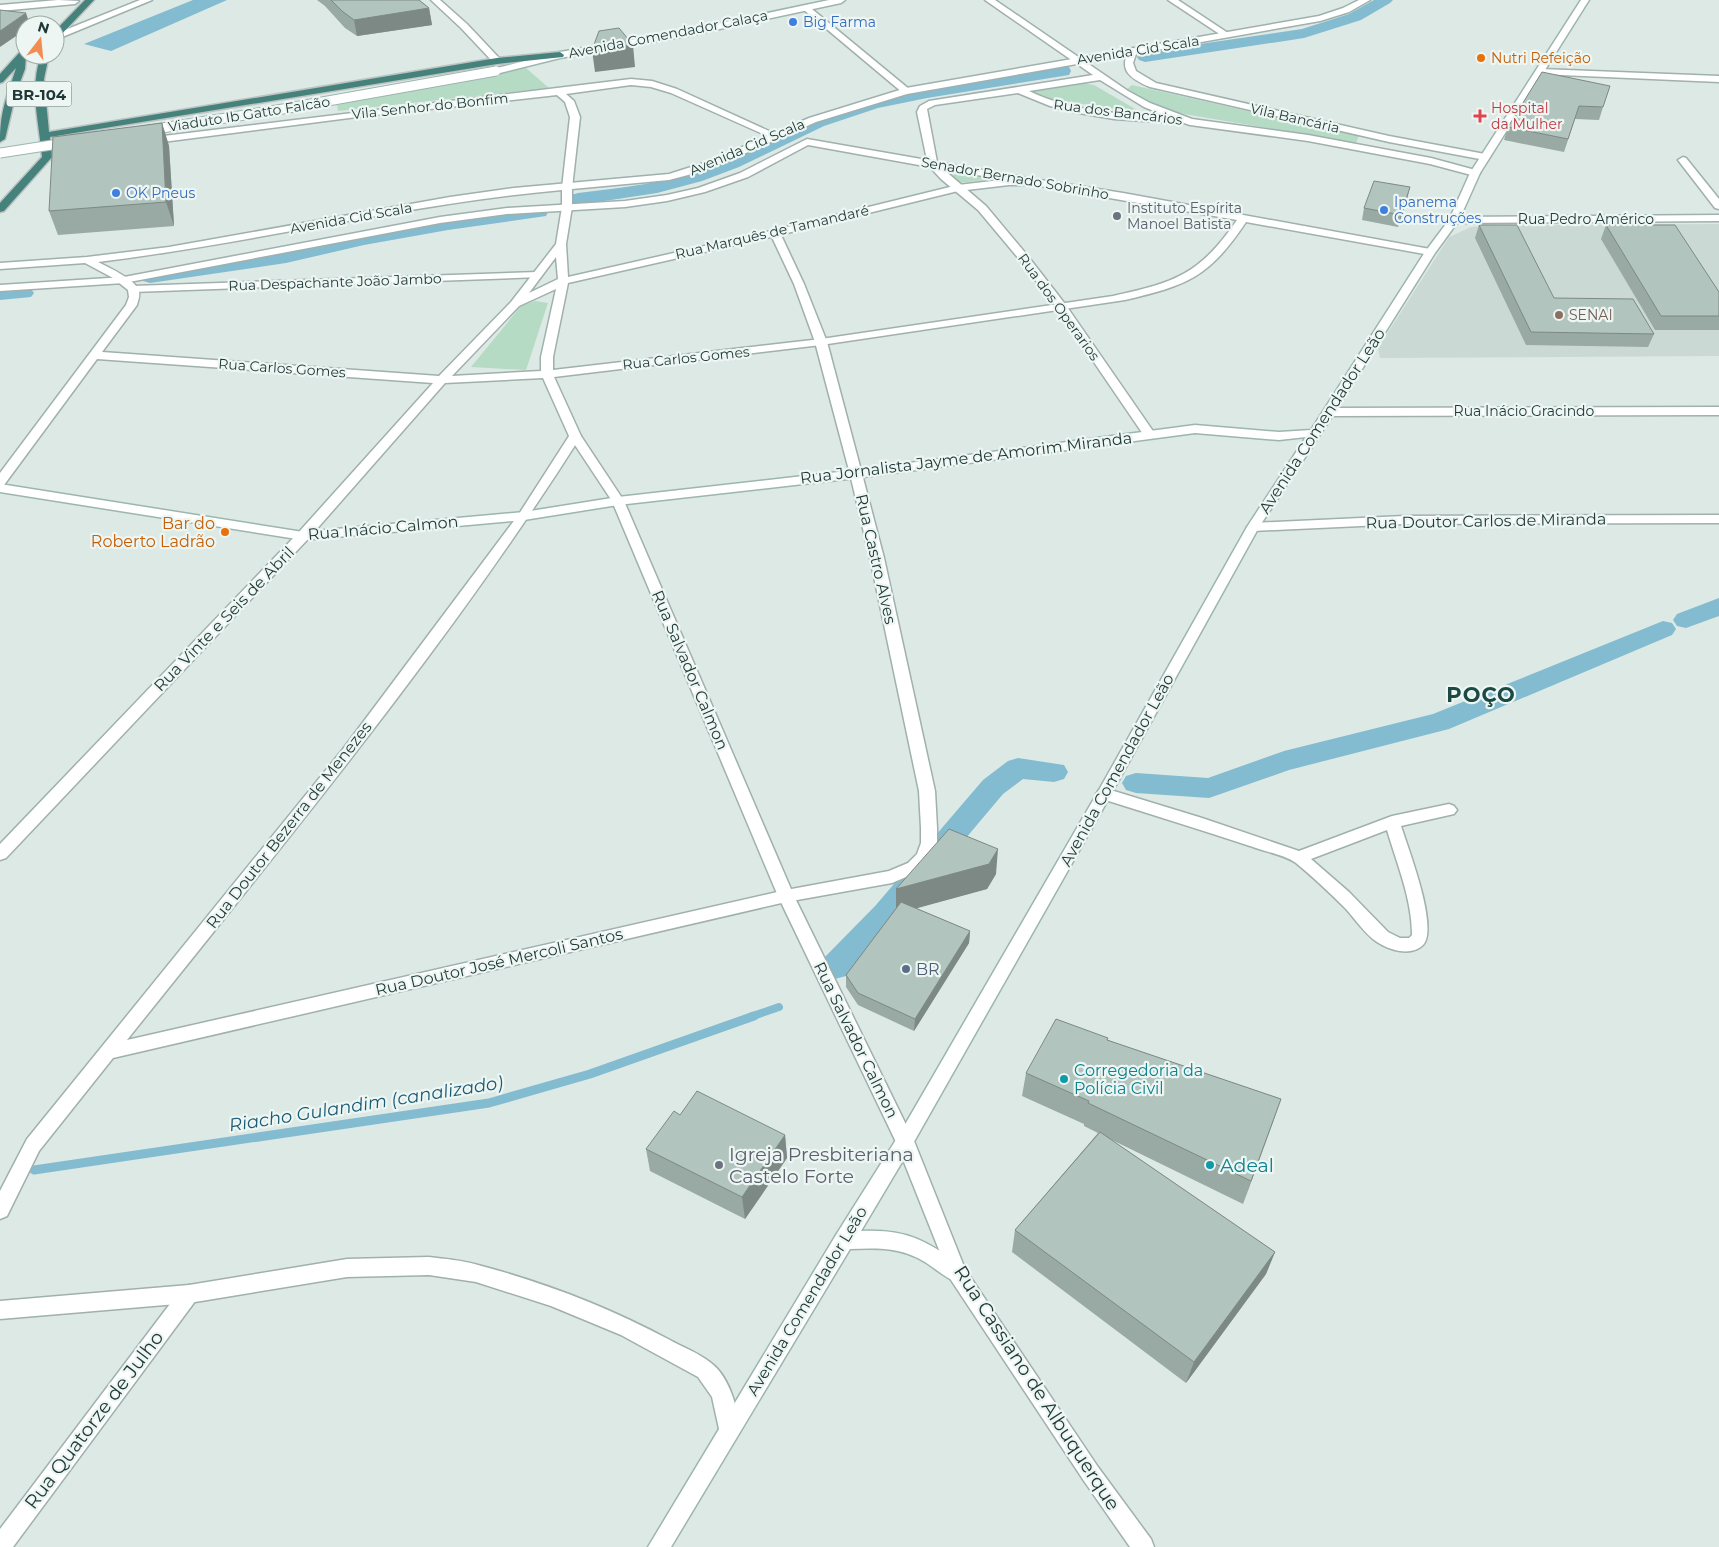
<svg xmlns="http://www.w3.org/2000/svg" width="1719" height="1547" viewBox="0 0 1719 1547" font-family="Montserrat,sans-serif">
	<rect width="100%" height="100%" fill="#dde9e5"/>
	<path fill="#cbd9d4" d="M 1719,224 L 1719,356 L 1380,358 L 1378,348 L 1449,237 L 1471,227 L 1498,225 Z"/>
	<g fill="#b5dbc4">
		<path d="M 526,68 L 549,88 L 338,111 L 337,105 L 380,95 Z"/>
		<path d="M 1082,83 L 1094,85 L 1137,110 L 1130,111 L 1041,98 L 1031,93 L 1032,89 Z"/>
		<path d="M 1132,85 L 1359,136 L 1356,143 L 1178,113 L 1141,101 L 1126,90 Z"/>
		<path d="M 946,170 L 995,179 L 957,183 Z"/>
		<path d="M 535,301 L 548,303 L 526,370 L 471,367 L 521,306 Z"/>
	</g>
	<path fill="#83bbd0" d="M 193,0 L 227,0 L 111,51 L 84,44 Z"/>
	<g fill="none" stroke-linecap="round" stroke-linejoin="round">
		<path stroke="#83bbd0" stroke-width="8" d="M 750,1017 L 779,1007"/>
		<path stroke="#83bbd0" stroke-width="9" d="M 34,1170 L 489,1103 L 590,1074 L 754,1016"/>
		<g fill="#83bbd0" fill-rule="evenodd">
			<path d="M 1374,0 L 1393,0 L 1390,3 L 1361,20 L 1304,38 L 1145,62 L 1139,60 L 1137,57 L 1139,54 L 1145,52 L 1302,29 L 1349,14 Z"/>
			<path d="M 1063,66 L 1069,67 L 1071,71 L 1069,75 L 927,98 L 878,108 L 824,126 L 739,167 L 702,181 L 657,193 L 578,205 L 571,203 L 569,199 L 571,195 L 578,193 C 622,188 666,183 708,167 C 753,150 794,123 840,109 C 912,86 988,78 1063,66 Z"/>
			<path d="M 539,206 L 546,208 L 548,212 L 546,216 L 448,230 L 364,245 L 286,263 L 150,283 L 143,281 L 140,277 L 143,273 L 150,271 L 286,251 L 364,233 L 448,218 Z"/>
			<path d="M 24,287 L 31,289 L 34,293 L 31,297 L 0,300 L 0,288 Z"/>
			<path d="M 1719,598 L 1719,616 L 1686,628 L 1677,626 L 1673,620 L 1677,614 Z"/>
			<path d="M 1663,621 L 1672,623 L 1676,629 L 1672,635 L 1449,729 L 1289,770 L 1209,798 L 1136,793 L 1126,790 L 1122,783 L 1126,776 L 1136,773 L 1208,778 L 1284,751 L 1433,714 Z"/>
			<path d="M 1018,758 L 1064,765 L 1068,772 L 1064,779 L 1054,782 L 1023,779 L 1003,794 L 896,921 L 846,976 L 835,979 L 824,976 L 820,967 L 824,958 L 876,905 L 983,780 L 1008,761 Z"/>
		</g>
		<g stroke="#a0b0ad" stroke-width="3">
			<g id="minor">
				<path d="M 58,0 L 79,1 L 75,4 L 0,11 L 0,5 Z"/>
				<path d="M 140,0 L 152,0 L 55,40 L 55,34 Z"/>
				<path d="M 431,0 L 440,0 L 467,24 L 500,59 L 500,63 L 494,63 L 461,28 Z"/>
				<path d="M 985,0 L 995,0 L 1128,91 L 1150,103 L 1192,119 L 1308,135 L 1431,158 L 1479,171 L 1480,173 L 1475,176 L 1430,164 L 1308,141 L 1190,125 L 1178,121 L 1174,123 L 1114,119 L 1073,112 L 1050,106 L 1018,93 L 935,105 L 927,109 L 937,162 L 1034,179 L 1039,182 L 1034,185 L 943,169 L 986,206 L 1027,255 L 1065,304 L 1155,434 L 1149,438 L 1145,437 L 1057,308 L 1019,259 L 978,210 L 941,179 L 930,167 L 808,145 L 748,177 L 705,192 L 667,201 L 625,207 L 507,214 L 440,223 L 124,283 L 0,291 L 0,285 L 124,277 L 440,217 L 507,208 L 625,201 L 667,195 L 698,188 L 740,173 L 807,139 L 927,160 L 917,112 L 920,106 L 929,101 L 1093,75 ZM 1100,80 L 1144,107 L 1169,117 C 1121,114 1072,112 1029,91 Z"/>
				<path d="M 1168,0 L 1178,0 L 1231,35 L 1224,37 Z"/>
				<path d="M 807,5 L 909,89 L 909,93 L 903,93 L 804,10 L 804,6 Z"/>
				<path d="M 1133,48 L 1137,51 L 1133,63 L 1136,71 L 1156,83 L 1389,136 L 1485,154 L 1490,157 L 1485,160 L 1389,142 L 1150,87 C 1131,79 1117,70 1130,49 Z"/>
				<path d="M 1541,69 L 1719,76 L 1719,82 L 1538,74 L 1536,72 Z"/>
				<path d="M 631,79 L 652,81 L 677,89 L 780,136 L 775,139 L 772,138 L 671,93 L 651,87 L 631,85 L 566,94 L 574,101 L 580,117 L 572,188 L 567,191 L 562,188 L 570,117 L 565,102 L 557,95 L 357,117 L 147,144 L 142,141 L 147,138 Z"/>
				<path d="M 1683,157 L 1686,158 L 1719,199 L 1719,209 L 1715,208 L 1678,160 Z"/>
				<path d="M 775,230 L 780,233 L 804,284 L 827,342 L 862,474 L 884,558 L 935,791 L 937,828 L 937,843 L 932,857 L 920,871 L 892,883 L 786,902 L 113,1058 L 39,1151 L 7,1216 L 0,1219 L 0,1191 L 27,1139 L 343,749 L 519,514 L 571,433 L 575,432 L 581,436 C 446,649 284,843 127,1040 L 786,890 L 889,871 L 908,863 L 917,854 L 921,843 L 921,828 L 919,791 L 870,558 L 850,474 L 815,342 L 794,284 L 770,233 Z"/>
				<path d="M 537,272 L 541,273 L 542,275 L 541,277 L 133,292 L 128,289 L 133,286 Z"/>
				<path d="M 1719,407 L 1719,415 L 1329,416 L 1323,412 L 1329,408 Z"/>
				<path d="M 1719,515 L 1719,523 L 1404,524 L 1253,531 L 1247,527 L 1253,523 L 1404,516 Z"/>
				<path d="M 1104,788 L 1202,818 L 1299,851 L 1392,816 L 1449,804 L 1454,806 L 1457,810 L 1454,814 L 1401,826 C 1408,848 1439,928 1423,945 C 1411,957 1389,950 1377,942 C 1365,934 1355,919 1346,909 C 1330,893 1313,877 1296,863 C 1285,855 1266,852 1253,847 C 1202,830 1150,814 1099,798 L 1096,794 L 1099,790 ZM 1387,830 C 1397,864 1412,899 1412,935 L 1409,938 L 1400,938 L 1388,932 L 1349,892 L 1311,859 Z"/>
				<path d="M 189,1285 L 196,1288 L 199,1294 L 196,1300 L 13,1547 L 0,1547 L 0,1529 L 182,1288 Z"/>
			</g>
		</g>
		<g stroke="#a0b0ad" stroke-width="3">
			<g id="tertiary">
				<path d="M 1359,0 L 1370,0 L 1349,12 L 1320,21 L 907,94 L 816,122 L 730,160 L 688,175 L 669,180 L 572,189 L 572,207 L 566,244 L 568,277 L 775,230 L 958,185 L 1009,179 L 1034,179 L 1123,193 L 1430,249 L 1435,252 L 1430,255 L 1246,222 C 1209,277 1189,285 1125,300 L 821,345 L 554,377 L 581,436 L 624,501 L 794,896 L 914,1141 L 965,1269 L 1098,1467 L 1151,1539 L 1154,1547 L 1130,1547 L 1084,1481 L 951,1280 L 896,1142 L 778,896 L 612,501 L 569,436 L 543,378 L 445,383 L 308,539 L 6,858 L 0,860 L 0,844 L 298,533 L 433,383 L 97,359 L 4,485 L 0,486 L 0,473 L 126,305 L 129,297 L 128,290 L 113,278 L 85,263 L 0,269 L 0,263 L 87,257 L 169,247 L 450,197 L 514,188 L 669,174 L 710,161 L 809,118 L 906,88 L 1319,16 L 1343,8 ZM 1009,185 L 1034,185 L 1237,220 C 1199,275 1176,282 1113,296 L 821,339 L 553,370 L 553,357 L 568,283 L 775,236 L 958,191 ZM 562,190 L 562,207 L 556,244 L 511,302 L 439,376 L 102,352 L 137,305 C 138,300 141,295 138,289 C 134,279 108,267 98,262 C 254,243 406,204 562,190 ZM 556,257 L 558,279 L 529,293 ZM 556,289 L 541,357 L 541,371 L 452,376 L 519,306 Z"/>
				<path d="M 1719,215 L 1719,221 L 1454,223 L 1449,220 L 1454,217 Z"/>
				<path d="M 429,1257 C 445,1259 462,1260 478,1265 C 543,1282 608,1307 668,1339 C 682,1347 699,1353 711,1363 C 729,1376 744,1418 735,1438 L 728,1441 L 721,1438 L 712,1397 L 698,1377 L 621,1335 L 551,1306 L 476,1282 L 429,1275 L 347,1277 L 189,1303 L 0,1319 L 0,1301 L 189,1285 L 347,1259 Z"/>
			</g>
		</g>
		<g stroke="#9cb5af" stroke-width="3">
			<g id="secondary">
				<path d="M 829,0 L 845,0 L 841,3 L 687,36 L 560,58 L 496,74 L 491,71 L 493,69 L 560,52 L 687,30 Z"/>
				<path d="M 1581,0 L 1589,0 L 1480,173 L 1459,220 L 1435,253 L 1335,412 L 1259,527 L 1109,798 L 911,1147 L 861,1231 C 908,1229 927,1241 965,1268 L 968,1274 L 965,1280 L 958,1283 C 946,1278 936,1269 925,1262 C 901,1247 877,1248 850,1249 L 671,1547 L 648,1547 L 836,1235 L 899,1135 L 1099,790 L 1247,527 L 1306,437 L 1279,440 L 1195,433 L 856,478 L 618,505 L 524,520 L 303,540 L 0,492 L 0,484 L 303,532 L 524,512 L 618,497 L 856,470 L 1195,425 L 1279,432 L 1311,430 L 1425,252 L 1449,220 L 1470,173 Z"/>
			</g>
		</g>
		<g stroke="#bcc3c2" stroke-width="3">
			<g id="trunk">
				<path d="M 85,0 L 94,0 L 58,38 L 55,39 L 55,31 Z"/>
				<path d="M 22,52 L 26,55 L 25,69 L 16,93 L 5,139 L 0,142 C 0,110 7,97 16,68 L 3,82 L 0,83 L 0,74 L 19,53 Z"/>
				<path d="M 560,52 L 564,55 L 563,57 L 497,64 L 50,137 L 52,157 L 4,211 L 0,212 L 0,203 L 42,157 C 39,122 29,89 41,55 L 49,55 L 44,79 L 49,132 L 497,58 Z"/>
			</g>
		</g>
		<use href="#minor" fill="#fff" fill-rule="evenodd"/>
		<use href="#tertiary" fill="#fff" fill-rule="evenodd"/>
		<use href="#secondary" fill="#fff" fill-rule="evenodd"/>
		<use href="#trunk" fill="#45827c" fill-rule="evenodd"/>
		<g stroke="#9cb5af" stroke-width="11" stroke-linecap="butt">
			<g id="secondary-bridge">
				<path d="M 143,131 L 283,109 L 496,71"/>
				<path d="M 0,153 L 71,142"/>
			</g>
		</g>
		<use href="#secondary-bridge" stroke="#fff" stroke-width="9"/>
	</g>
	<g fill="#99a9a3">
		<path d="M 317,0 L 419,0 L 429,8 L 432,25 L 357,36 L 345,28 L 325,6 Z"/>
		<path d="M 1542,72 L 1603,107 L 1599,120 L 1575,119 L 1564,152 L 1504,140 L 1508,127 Z"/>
		<path d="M 162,123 L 169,146 L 174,226 L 58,235 L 49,211 Z"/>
		<path d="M 1407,199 L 1398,227 L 1362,220 L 1364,208 Z"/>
		<path d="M 1479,225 L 1554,298 L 1654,334 L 1648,347 L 1526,345 L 1475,238 Z"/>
		<path d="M 1606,225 L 1719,292 L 1719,330 L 1655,330 L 1601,239 Z"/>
		<path d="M 996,874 L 987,889 L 916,908 L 970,931 L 969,943 L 914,1031 L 858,1005 L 846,987 L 846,975 L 896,908 L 896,889 Z"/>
		<path d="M 1107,1040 L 1281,1099 L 1243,1204 L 1110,1139 L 1275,1252 L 1266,1274 L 1186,1383 L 1012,1252 L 1015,1230 L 1098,1133 L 1084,1126 L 1084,1124 L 1022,1096 L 1026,1073 Z"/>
		<path d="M 680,1115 L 785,1135 L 787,1158 L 745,1219 L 650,1171 L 646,1149 Z"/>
	</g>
	<g fill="#7d8985">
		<path d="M 429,8 L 432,25 L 357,36 L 354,20 Z"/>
		<path d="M 26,13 L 30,25 L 25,25 L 25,30 L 0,47 L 0,31 Z"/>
		<path d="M 633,45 L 635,67 L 595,72 L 592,50 Z"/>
		<path d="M 162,123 L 169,146 L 174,226 L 166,202 Z"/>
		<path d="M 1410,187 L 1407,199 L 1398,227 L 1401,215 Z"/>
		<path d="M 998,849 L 996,874 L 987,889 L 896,914 L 896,889 Z"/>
		<path d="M 970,931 L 969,943 L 914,1031 L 915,1019 Z"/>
		<path d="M 1281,1099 L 1273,1122 L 1243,1204 L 1251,1181 Z"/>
		<path d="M 785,1135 L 787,1158 L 745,1219 L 742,1197 Z"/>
		<path d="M 1275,1252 L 1266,1274 L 1186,1383 L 1194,1362 Z"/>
	</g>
	<g fill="#b2c4be" stroke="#7d8985">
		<path d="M 331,0 L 419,0 L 429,8 L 354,20 L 342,11 Z"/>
		<path d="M 0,10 L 26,13 L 0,31 Z"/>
		<path d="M 619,28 L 633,45 L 592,50 L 599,31 Z"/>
		<path d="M 1542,72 L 1610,86 L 1603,107 L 1579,106 L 1568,139 L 1508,127 Z"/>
		<path d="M 162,123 L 166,202 L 49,211 L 53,137 Z"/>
		<path d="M 1374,181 L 1410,187 L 1401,215 L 1364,208 Z"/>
		<path d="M 1479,225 L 1517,225 L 1554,298 L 1633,299 L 1654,334 L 1531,332 Z"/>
		<path d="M 1606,225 L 1675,225 L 1719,292 L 1719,316 L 1661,316 Z"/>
		<path d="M 949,829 L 998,849 L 989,864 L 896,889 Z"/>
		<path d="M 901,902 L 970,931 L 915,1019 L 858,993 L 846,975 Z"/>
		<path d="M 1056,1019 L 1108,1038 L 1107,1040 L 1281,1099 L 1251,1181 L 1088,1103 L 1089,1101 L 1026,1073 Z"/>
		<path d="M 697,1091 L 785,1135 L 742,1197 L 646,1149 L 674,1111 L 680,1115 Z"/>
		<path d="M 1100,1132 L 1275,1252 L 1194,1362 L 1015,1230 Z"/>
	</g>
	<g fill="#3f7fe0" stroke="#edf6f3" stroke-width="2">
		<circle cx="793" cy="22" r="5"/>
		<circle cx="116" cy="193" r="5"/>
		<circle cx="1384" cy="210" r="5"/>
	</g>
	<g fill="#e8710a" stroke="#edf6f3" stroke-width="2">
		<circle cx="1481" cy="58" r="5"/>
		<circle cx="225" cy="532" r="5"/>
	</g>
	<path fill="#e0444e" stroke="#edf6f3" stroke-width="2" d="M1477.5 108.5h5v5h5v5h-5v5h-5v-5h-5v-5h5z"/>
	<g fill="#6b7280" stroke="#edf6f3" stroke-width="2">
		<circle cx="1117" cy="216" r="5"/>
		<circle cx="719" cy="1165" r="5"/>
	</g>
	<circle fill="#8d6e63" stroke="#edf6f3" stroke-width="2" cx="1559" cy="315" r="5"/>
	<circle fill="#5c6f8a" stroke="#edf6f3" stroke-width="2" cx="906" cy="969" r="5"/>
	<g fill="#0f9aa8" stroke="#edf6f3" stroke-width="2">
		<circle cx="1064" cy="1079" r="5"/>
		<circle cx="1210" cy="1165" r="5"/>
	</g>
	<g text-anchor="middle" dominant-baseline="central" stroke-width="4.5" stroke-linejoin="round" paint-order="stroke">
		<g font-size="14" fill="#366cbe" stroke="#edf6f3" text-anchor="start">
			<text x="803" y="22">Big Farma</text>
			<text x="126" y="193">OK Pneus</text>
			<text x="1394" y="202">Ipanema<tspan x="1394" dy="16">Construções</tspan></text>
		</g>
		<g font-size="14" fill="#1f3835" stroke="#edf6f3">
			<text transform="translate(668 34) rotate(-11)">Avenida Comendador Calaça</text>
			<text transform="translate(1138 50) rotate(-9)">Avenida Cid Scala</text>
			<text transform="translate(430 106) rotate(-6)">Vila Senhor do Bonfim</text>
			<text transform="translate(1118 112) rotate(7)">Rua dos Bancários</text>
			<text transform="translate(249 114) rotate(-9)">Viaduto Ib Gatto Falcão</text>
			<text transform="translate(1295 118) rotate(13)">Vila Bancária</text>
			<text transform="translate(747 147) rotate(-23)">Avenida Cid Scala</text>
			<text transform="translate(1015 178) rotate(10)">Senador Bernado Sobrinho</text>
			<text transform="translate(351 218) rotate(-10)">Avenida Cid Scala</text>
			<text x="1586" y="219">Rua Pedro Américo</text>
			<text transform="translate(772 232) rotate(-13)">Rua Marquês de Tamandaré</text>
			<text transform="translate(335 282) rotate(-2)">Rua Despachante João Jambo</text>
			<text transform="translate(1059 307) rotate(54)">Rua dos Operarios</text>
			<text transform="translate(686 358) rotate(-6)">Rua Carlos Gomes</text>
			<text transform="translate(282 368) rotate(4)">Rua Carlos Gomes</text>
			<text x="1524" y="411">Rua Inácio Gracindo</text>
		</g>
		<g font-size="14" fill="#c56008" stroke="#edf6f3" text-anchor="start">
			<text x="1491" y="58">Nutri Refeição</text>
		</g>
		<g font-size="14" fill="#be3a42" stroke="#edf6f3" text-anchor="start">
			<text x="1491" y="108">Hospital<tspan x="1491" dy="16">da Mulher</tspan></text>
		</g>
		<g font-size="14" fill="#5b616d" stroke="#edf6f3" text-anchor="start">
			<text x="1127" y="208">Instituto Espírita<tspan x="1127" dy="16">Manoel Batista</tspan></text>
		</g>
		<g font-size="14" fill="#785e54" stroke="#edf6f3" text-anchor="start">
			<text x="1569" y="315">SENAI</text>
		</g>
		<rect fill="#edf6f3" stroke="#5d716e" stroke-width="1" x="6.5" y="81.5" width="65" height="25" rx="4"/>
		<g font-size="15" font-weight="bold" fill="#1f3835">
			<text x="39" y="94">BR-104</text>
		</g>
		<g font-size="16" fill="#1f3835" stroke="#edf6f3">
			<text transform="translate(1322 421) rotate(-57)">Avenida Comendador Leão</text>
			<text transform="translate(966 458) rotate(-7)">Rua Jornalista Jayme de Amorim Miranda</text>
			<text transform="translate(1486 521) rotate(-1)">Rua Doutor Carlos de Miranda</text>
			<text transform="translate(383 528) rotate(-5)">Rua Inácio Calmon</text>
			<text transform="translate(876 559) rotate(77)">Rua Castro Alves</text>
			<text transform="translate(224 619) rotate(-46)">Rua Vinte e Seis de Abril</text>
			<text transform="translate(690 670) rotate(67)">Rua Salvador Calmon</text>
			<text transform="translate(1117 770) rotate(-61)">Avenida Comendador Leão</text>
			<text transform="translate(289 825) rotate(-52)">Rua Doutor Bezerra de Menezes</text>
			<text transform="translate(499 962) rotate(-13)">Rua Doutor José Mercoli Santos</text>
			<text transform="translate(856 1040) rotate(64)">Rua Salvador Calmon</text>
			<text transform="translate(807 1301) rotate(-59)">Avenida Comendador Leão</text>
		</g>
		<g font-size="16" fill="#c56008" stroke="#edf6f3" text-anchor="end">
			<text x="215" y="523">Bar do<tspan x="215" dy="18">Roberto Ladrão</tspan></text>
		</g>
		<g font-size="16" fill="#4e5e75" stroke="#edf6f3" text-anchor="start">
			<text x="916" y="969">BR</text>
		</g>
		<g font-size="16" fill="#0d838f" stroke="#edf6f3" text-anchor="start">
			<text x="1074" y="1070">Corregedoria da<tspan x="1074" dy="18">Polícia Civil</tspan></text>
		</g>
		<g font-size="18" font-style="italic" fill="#195a74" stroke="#edf6f3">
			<text transform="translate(366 1104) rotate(-9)">Riacho Gulandim (canalizado)</text>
		</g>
		<g font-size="19" fill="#5b616d" stroke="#edf6f3" text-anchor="start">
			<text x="729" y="1154">Igreja Presbiteriana<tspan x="729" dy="22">Castelo Forte</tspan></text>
		</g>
		<g font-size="19" fill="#0d838f" stroke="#edf6f3" text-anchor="start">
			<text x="1220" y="1165">Adeal</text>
		</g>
		<g font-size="19" fill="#1f3835" stroke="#edf6f3">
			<text transform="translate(1037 1388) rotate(57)">Rua Cassiano de Albuquerque</text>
			<text transform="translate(94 1420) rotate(-53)">Rua Quatorze de Julho</text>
		</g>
		<g font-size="21" font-weight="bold" letter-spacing="1" fill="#1b4a44" stroke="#edf6f3">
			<text x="1481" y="694">POÇO</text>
		</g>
	</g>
	<g transform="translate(40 40) rotate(16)"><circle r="24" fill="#edf6f3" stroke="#9baaa7"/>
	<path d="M0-4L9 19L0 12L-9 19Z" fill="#f38c51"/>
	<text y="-8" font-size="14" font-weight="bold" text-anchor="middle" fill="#1f3835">N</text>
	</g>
</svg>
